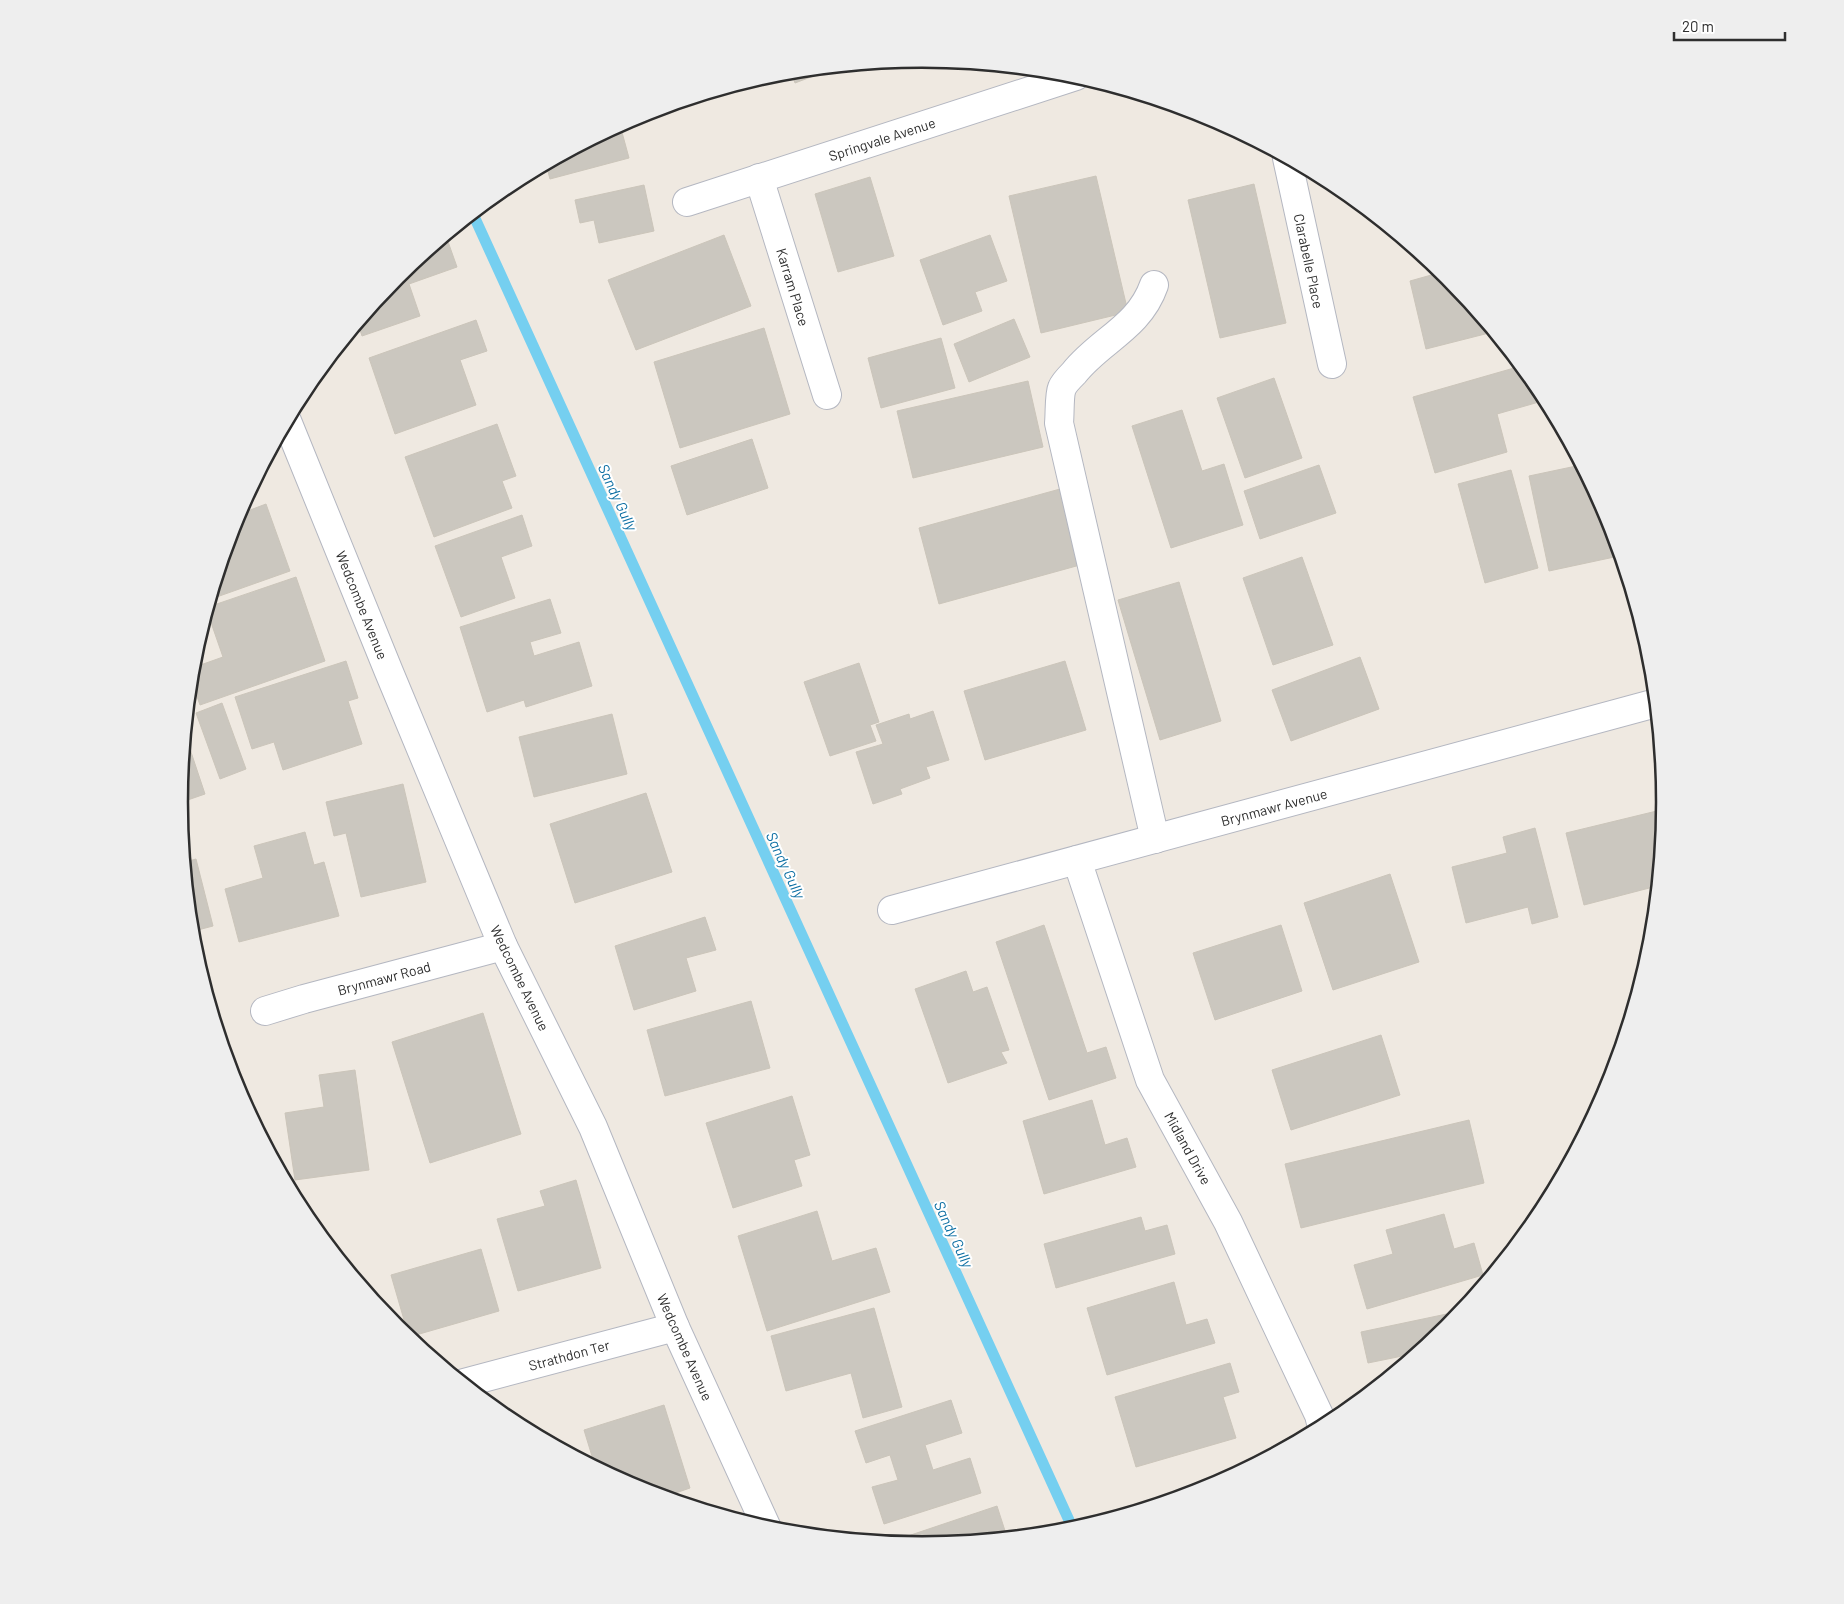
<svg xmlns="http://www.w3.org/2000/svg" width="1844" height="1604" viewBox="0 0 1844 1604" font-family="Barlow,sans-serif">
	<rect width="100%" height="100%" fill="#efe9e1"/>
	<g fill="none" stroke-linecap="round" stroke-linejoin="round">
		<path stroke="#75cff0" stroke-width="11" d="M 473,214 L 1073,1529"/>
	</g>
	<g fill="#cbc7bf" stroke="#cbc5ba">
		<path d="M 837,67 L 795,83 L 791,72 Z"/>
		<path d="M 760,78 L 695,101 L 694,98 Z"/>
		<path d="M 620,125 L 629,158 L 550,179 L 546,164 Z"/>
		<path d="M 1096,176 L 1128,312 L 1041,333 L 1009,196 Z"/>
		<path d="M 870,177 L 894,256 L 838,272 L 815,194 Z"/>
		<path d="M 1254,184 L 1286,323 L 1220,338 L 1188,200 Z"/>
		<path d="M 644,185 L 654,231 L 599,243 L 594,220 L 580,223 L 575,200 Z"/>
		<path d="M 724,235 L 751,306 L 636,350 L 608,280 Z"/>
		<path d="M 990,235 L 1007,281 L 975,292 L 982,311 L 943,325 L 920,260 Z"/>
		<path d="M 446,236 L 457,267 L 409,284 L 420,316 L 362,336 L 358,324 L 397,276 Z"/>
		<path d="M 1442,272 L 1448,277 L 1493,332 L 1426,349 L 1410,281 Z"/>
		<path d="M 1014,319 L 1030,357 L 969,382 L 954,344 Z"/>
		<path d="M 476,320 L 487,351 L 460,360 L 476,405 L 395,434 L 369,358 Z"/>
		<path d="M 764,328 L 790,414 L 680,448 L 654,362 Z"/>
		<path d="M 941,338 L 955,388 L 881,408 L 868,358 Z"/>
		<path d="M 1521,366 L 1540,389 L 1546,400 L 1497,414 L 1507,452 L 1435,473 L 1413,397 Z"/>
		<path d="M 1274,378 L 1302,458 L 1245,478 L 1217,398 Z"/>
		<path d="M 1028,381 L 1043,447 L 913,478 L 897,411 Z"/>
		<path d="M 1182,410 L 1202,471 L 1224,464 L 1243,525 L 1171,548 L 1132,426 Z"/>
		<path d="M 497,424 L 516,476 L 502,481 L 512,508 L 434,537 L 405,457 Z"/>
		<path d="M 752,439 L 768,488 L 687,515 L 671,466 Z"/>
		<path d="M 1319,465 L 1336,513 L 1260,539 L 1244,491 Z"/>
		<path d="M 1581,465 L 1609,518 L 1619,556 L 1549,571 L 1529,476 Z"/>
		<path d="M 1511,470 L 1538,568 L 1485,583 L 1458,484 Z"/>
		<path d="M 1060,489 L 1080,565 L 939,604 L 919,528 Z"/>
		<path d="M 266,504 L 290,571 L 211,599 L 237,515 Z"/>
		<path d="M 522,515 L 532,546 L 501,557 L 515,598 L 461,617 L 435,546 Z"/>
		<path d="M 1302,557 L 1333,645 L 1273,665 L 1243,578 Z"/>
		<path d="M 296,577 L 325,661 L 200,705 L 191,679 L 192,668 L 223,657 L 207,611 L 208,607 Z"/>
		<path d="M 1179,582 L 1221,721 L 1160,740 L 1118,600 Z"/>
		<path d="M 550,599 L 561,633 L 530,642 L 534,656 L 579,642 L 592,686 L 526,707 L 524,700 L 487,712 L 460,627 Z"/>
		<path d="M 1360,657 L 1379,709 L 1291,741 L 1272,690 Z"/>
		<path d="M 346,661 L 358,698 L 348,701 L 362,744 L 283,770 L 274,742 L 252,749 L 235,697 Z"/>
		<path d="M 1065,661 L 1086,730 L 985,760 L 964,691 Z"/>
		<path d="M 859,663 L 879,722 L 870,725 L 876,741 L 830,756 L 804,682 Z"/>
		<path d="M 222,703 L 246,769 L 220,779 L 196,713 Z"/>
		<path d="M 933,711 L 949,760 L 926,767 L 930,778 L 900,789 L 902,794 L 873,804 L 856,752 L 883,744 L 876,725 L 909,714 L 910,719 Z"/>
		<path d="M 612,714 L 627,774 L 534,797 L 519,737 Z"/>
		<path d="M 188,743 L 205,794 L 179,803 L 184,744 Z"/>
		<path d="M 403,784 L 426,882 L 361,897 L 346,833 L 334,836 L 326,802 Z"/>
		<path d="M 646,793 L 672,872 L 575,903 L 550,824 Z"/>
		<path d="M 1665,809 L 1657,886 L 1584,905 L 1566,833 Z"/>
		<path d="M 1535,828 L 1558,917 L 1532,924 L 1528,907 L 1466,923 L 1452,867 L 1507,853 L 1503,837 Z"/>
		<path d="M 305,832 L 314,865 L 324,862 L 339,916 L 239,942 L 225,889 L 263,878 L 254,846 Z"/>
		<path d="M 196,859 L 213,926 L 194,931 L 198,947 L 194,948 L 185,862 Z"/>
		<path d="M 1390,874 L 1419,962 L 1333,990 L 1304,903 Z"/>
		<path d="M 705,917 L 716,950 L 686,958 L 696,991 L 634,1010 L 615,946 Z"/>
		<path d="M 1044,925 L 1087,1053 L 1106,1047 L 1116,1078 L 1049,1100 L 996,942 Z"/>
		<path d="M 1281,925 L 1302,991 L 1215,1020 L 1193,953 Z"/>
		<path d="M 966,971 L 973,992 L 987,987 L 1009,1050 L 1001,1052 L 1007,1063 L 948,1083 L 915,989 Z"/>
		<path d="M 751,1001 L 770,1068 L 665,1096 L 647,1030 Z"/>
		<path d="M 483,1013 L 521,1134 L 430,1163 L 392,1042 Z"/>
		<path d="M 1381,1035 L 1400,1095 L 1291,1130 L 1272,1070 Z"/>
		<path d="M 355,1070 L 369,1170 L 295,1180 L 285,1113 L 324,1107 L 319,1075 Z"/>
		<path d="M 792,1096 L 810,1155 L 794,1160 L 802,1186 L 733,1208 L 706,1123 Z"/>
		<path d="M 1092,1100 L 1105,1145 L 1127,1138 L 1136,1167 L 1044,1194 L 1023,1121 Z"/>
		<path d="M 1469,1120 L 1484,1183 L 1301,1228 L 1285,1164 Z"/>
		<path d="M 576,1180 L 601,1268 L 518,1291 L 497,1219 L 545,1206 L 540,1191 Z"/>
		<path d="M 817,1211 L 832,1261 L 876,1248 L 890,1292 L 767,1331 L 738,1236 Z"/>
		<path d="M 1444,1214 L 1454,1249 L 1474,1243 L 1483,1275 L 1367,1309 L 1354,1265 L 1393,1254 L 1386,1230 Z"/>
		<path d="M 1141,1217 L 1145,1231 L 1167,1225 L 1175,1254 L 1056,1288 L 1044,1244 Z"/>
		<path d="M 481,1249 L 499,1311 L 409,1337 L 391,1275 Z"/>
		<path d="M 1174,1282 L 1186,1325 L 1207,1319 L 1215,1343 L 1107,1375 L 1087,1308 Z"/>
		<path d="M 874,1308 L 902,1407 L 863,1418 L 851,1373 L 786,1391 L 771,1336 Z"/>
		<path d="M 1461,1311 L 1447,1328 L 1417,1353 L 1368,1363 L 1361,1332 Z"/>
		<path d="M 1230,1363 L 1239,1392 L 1223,1397 L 1236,1438 L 1136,1467 L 1115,1397 Z"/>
		<path d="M 951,1400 L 962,1433 L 925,1445 L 933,1470 L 970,1458 L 981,1493 L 884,1524 L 872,1487 L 898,1480 L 890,1455 L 866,1463 L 855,1431 Z"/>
		<path d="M 664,1405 L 690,1488 L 664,1497 L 637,1489 L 595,1466 L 584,1430 Z"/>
		<path d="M 997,1506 L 1007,1537 L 922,1545 L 890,1542 Z"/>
	</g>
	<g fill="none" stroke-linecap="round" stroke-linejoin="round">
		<g stroke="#b4b7c1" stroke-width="30">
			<g id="minor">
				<path d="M 1287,158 L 1332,364"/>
				<path d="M 759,178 L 827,395"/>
				<path d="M 687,202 L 1076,76"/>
				<path d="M 1154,285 C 1139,328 1100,340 1074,373 C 1070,377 1064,383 1062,388 C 1059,395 1060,414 1059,423 L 1155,839"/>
				<path d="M 287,421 L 389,672 L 503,946 L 593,1127 L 675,1327 L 767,1528"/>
				<path d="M 1077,860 L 1150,1080 L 1228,1222 L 1319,1415 L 1322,1427"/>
				<path d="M 892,910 L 1656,703"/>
				<path d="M 265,1011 L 304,999 L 503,946"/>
				<path d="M 464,1383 L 675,1327"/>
			</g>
		</g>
		<use href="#minor" stroke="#fff" stroke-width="28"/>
	</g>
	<g text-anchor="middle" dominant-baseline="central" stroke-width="4" stroke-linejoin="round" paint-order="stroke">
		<g font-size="14" fill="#2e2e2e" stroke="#fff">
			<text transform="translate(882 139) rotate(-18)">Springvale Avenue</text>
			<text transform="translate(1309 261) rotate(78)">Clarabelle Place</text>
			<text transform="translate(793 287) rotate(73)">Karram Place</text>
			<text transform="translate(362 605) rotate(68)">Wedcombe Avenue</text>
			<text transform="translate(1274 807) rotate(-15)">Brynmawr Avenue</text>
			<text transform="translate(384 978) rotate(-15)">Brynmawr Road</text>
			<text transform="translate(520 978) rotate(64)">Wedcombe Avenue</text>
			<text transform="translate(1188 1148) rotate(61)">Midland Drive</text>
			<text transform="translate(685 1347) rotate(66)">Wedcombe Avenue</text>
			<text transform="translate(569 1355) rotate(-15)">Strathdon Ter</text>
		</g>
		<g font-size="15" font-style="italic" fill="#0d6fa3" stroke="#fff">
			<text transform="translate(618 497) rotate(65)">Sandy Gully</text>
			<text transform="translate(786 865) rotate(65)">Sandy Gully</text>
			<text transform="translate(954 1234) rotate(65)">Sandy Gully</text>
		</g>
	</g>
	<path d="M0 0H1844V1604H0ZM188 802a734 734 0 1 1 1468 0a734 734 0 1 1-1468 0Z" fill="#eee" fill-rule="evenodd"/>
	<path fill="none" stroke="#2e2e2e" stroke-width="2.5" d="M188 802a734 734 0 1 1 1468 0a734 734 0 1 1-1468 0Z"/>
	<path d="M1674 32v8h111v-8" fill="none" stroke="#2e2e2e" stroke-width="2.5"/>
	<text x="1682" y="32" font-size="15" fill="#2e2e2e" stroke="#ffffff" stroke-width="4" paint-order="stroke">20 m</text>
</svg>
